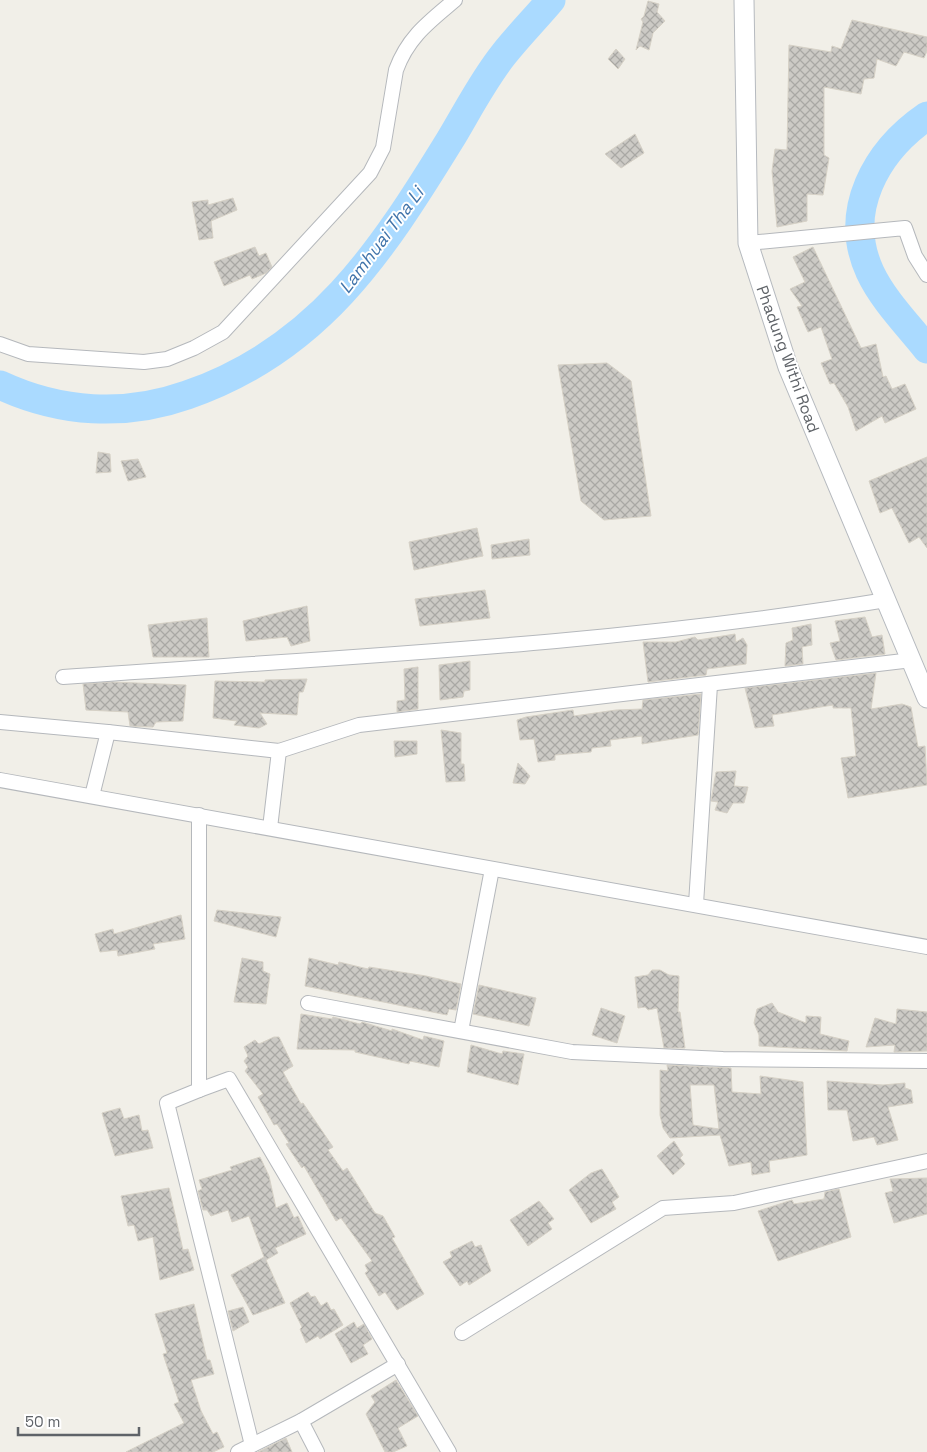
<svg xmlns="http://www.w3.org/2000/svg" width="927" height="1452" viewBox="0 0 927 1452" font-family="'Space Grotesk',sans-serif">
	<defs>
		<pattern id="building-cross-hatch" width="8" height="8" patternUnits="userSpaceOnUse" patternTransform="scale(1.25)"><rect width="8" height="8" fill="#cccac5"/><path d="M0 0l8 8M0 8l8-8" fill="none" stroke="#a9a8a4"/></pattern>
	</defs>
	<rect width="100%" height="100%" fill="#f1efe8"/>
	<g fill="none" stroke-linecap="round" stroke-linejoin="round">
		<g stroke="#aadaff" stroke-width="29">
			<path d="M 927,116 C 876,151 842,211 870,272 C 883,300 908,325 927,349"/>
			<path d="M 0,385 C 60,413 125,417 187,395 C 318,350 381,252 450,140 C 467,112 483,80 504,54 C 519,35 536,18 551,0"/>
		</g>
	</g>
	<g fill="url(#building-cross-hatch)" stroke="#d6d1c6" fill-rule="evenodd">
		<path d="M 648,1 L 659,4 L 657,12 L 665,21 L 653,33 L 649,50 L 640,46 L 636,50 L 643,22 L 641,19 L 644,16 Z"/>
		<path d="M 852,20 L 927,37 L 927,51 L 924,58 L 904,52 L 896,66 L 877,59 L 874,78 L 864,79 L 861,94 L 824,87 L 824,155 L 829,158 L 823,195 L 807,194 L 807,221 L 777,227 L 772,171 L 775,149 L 787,150 L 789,45 L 831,52 L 832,46 L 841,49 Z"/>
		<path d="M 616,49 L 625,59 L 618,69 L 608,59 Z"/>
		<path d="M 635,134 L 644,153 L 621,168 L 605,154 Z"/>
		<path d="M 233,198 L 237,210 L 211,221 L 213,238 L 199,240 L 192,202 L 208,200 L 208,205 Z"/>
		<path d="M 255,247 L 259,256 L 266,253 L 272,267 L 266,273 L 252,279 L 250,275 L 224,286 L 214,262 Z"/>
		<path d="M 813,247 L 861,348 L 876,344 L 883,377 L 886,376 L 892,389 L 905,384 L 916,409 L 885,423 L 882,416 L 856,431 L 848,407 L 834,383 L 830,384 L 821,363 L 832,359 L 821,327 L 808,332 L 797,307 L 802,306 L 790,289 L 805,282 L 793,257 Z"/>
		<path d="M 607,363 L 631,381 L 651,516 L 604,520 L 581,501 L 558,365 Z"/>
		<path d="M 98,452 L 110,454 L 111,472 L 96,473 Z"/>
		<path d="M 927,457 L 927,548 L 919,537 L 909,543 L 892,508 L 880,513 L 869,481 Z"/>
		<path d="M 138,459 L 146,477 L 128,481 L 121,461 Z"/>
		<path d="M 477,528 L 483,556 L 414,570 L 409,542 Z"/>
		<path d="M 529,539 L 530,555 L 492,559 L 491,545 Z"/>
		<path d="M 485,590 L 490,618 L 420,626 L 415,599 Z"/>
		<path d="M 307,606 L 310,641 L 291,646 L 287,637 L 246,641 L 243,621 Z"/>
		<path d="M 865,617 L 872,637 L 882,635 L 885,654 L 836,660 L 830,643 L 840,641 L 835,621 Z"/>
		<path d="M 207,618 L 209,657 L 153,657 L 148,625 Z"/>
		<path d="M 811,624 L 812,645 L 802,647 L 803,664 L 785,666 L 786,643 L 793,640 L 792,628 Z"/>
		<path d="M 735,634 L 736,642 L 743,638 L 747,645 L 746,664 L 707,669 L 706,675 L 648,682 L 643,642 L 676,642 L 695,637 L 698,640 Z"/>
		<path d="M 470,661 L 470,690 L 464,691 L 463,697 L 440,700 L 439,665 Z"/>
		<path d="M 418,667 L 418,709 L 397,712 L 397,701 L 405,700 L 404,669 Z"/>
		<path d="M 876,673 L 871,709 L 902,704 L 911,707 L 918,747 L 925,746 L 927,785 L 848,798 L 841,758 L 856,756 L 851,708 L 833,708 L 833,705 L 772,715 L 774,726 L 755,728 L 745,688 Z"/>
		<path d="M 307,679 L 303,692 L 299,692 L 297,715 L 260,713 L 267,724 L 259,728 L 234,725 L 237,721 L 213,718 L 215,681 L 265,682 L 265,680 Z"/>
		<path d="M 112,682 L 186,685 L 183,721 L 156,722 L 153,727 L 130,726 L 128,712 L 86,710 L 83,684 Z"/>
		<path d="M 701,694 L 698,735 L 642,744 L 642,736 L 610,740 L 611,746 L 592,748 L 591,752 L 555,755 L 555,760 L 538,762 L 534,739 L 520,740 L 517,720 L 526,717 L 573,710 L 574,716 L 616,710 L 642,709 L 643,700 Z"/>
		<path d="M 441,730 L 461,733 L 461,764 L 464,764 L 465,781 L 446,782 Z"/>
		<path d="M 394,741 L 417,741 L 417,754 L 395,757 Z"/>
		<path d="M 518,763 L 530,776 L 525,784 L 513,783 Z"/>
		<path d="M 736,771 L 734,786 L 748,787 L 744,803 L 733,803 L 727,813 L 715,810 L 718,802 L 711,801 L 716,772 Z"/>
		<path d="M 217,910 L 281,917 L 276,937 L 214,921 Z"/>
		<path d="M 181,915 L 185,939 L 153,944 L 155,949 L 118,956 L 117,950 L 100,952 L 95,934 L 113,929 L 114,934 Z"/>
		<path d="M 242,958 L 263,962 L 263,971 L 270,974 L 266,1004 L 234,1002 Z"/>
		<path d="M 309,958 L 338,965 L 339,962 L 368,969 L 369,967 L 426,976 L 461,984 L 456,1010 L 449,1009 L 447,1015 L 305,986 Z"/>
		<path d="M 652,970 L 660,970 L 669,975 L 679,976 L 678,1012 L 680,1012 L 685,1048 L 664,1048 L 657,1008 L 648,1010 L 645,1007 L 638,1008 L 635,977 L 648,975 Z"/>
		<path d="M 479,985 L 536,998 L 529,1026 L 473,1014 Z"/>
		<path d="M 772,1003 L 778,1012 L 806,1023 L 806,1016 L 821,1017 L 820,1034 L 849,1041 L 847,1051 L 759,1046 L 759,1035 L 754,1023 L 757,1009 Z"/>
		<path d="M 601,1008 L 625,1016 L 617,1043 L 592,1035 Z"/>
		<path d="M 897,1009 L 927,1012 L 927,1051 L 894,1052 L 895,1045 L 866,1047 L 875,1018 L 896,1024 Z"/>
		<path d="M 301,1014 L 332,1019 L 333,1017 L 360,1024 L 362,1022 L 392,1031 L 392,1029 L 423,1040 L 424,1036 L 444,1041 L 439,1067 L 410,1061 L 409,1064 L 355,1052 L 355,1050 L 297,1049 Z"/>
		<path d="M 274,1037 L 279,1037 L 293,1066 L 283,1072 L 301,1104 L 303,1103 L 333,1147 L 328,1150 L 343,1171 L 347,1168 L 375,1213 L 383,1216 L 395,1237 L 392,1238 L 424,1294 L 397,1310 L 385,1292 L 379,1296 L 365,1273 L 368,1271 L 365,1265 L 372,1261 L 341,1218 L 336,1221 L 304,1166 L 302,1168 L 286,1144 L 289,1143 L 277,1124 L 274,1125 L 258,1097 L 263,1094 L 245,1071 L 248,1067 L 244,1061 L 248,1056 L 244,1047 L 255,1040 L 259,1044 Z"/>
		<path d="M 471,1045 L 502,1054 L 503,1051 L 524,1054 L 518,1085 L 467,1072 Z"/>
		<path d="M 667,1065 L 731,1068 L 732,1092 L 761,1094 L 760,1076 L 803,1082 L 807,1155 L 769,1161 L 770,1172 L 752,1175 L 751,1162 L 729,1166 L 720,1135 L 670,1138 L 663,1128 L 660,1115 L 660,1070 L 668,1071 ZM 690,1085 L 714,1085 L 719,1129 L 693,1125 Z"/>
		<path d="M 827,1081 L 883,1085 L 905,1083 L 905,1088 L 911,1090 L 913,1103 L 888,1107 L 898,1140 L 877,1145 L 874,1137 L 853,1141 L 847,1110 L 828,1110 Z"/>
		<path d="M 120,1108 L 124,1119 L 139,1115 L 142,1131 L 148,1130 L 153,1148 L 115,1156 L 102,1113 Z"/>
		<path d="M 674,1141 L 683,1155 L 680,1158 L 685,1164 L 673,1175 L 657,1156 Z"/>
		<path d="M 260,1157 L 269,1176 L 276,1208 L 287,1203 L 294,1218 L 298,1216 L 306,1234 L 275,1248 L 278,1253 L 266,1260 L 285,1303 L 253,1315 L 231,1275 L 264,1257 L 249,1216 L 232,1222 L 228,1210 L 211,1216 L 207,1210 L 203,1210 L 198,1191 L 202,1189 L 199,1180 L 232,1170 L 230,1167 Z"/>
		<path d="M 602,1169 L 619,1197 L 612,1202 L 616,1209 L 591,1223 L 569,1190 L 591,1173 Z"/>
		<path d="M 927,1178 L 927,1214 L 894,1223 L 885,1193 L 893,1191 L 890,1179 Z"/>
		<path d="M 169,1188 L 183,1250 L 188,1249 L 194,1270 L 160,1280 L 153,1237 L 138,1241 L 134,1225 L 128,1226 L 121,1196 Z"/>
		<path d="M 839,1189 L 851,1237 L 778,1261 L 758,1211 L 792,1200 L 794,1204 L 824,1199 L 825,1192 Z"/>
		<path d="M 539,1201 L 554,1219 L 548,1223 L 552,1229 L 528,1246 L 510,1220 Z"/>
		<path d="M 472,1241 L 475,1247 L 481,1245 L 491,1271 L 469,1285 L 467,1281 L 460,1286 L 443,1262 L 452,1257 L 450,1252 Z"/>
		<path d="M 308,1292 L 311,1297 L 315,1296 L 321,1306 L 327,1302 L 331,1310 L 334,1309 L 343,1325 L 320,1339 L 318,1336 L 306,1343 L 300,1329 L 302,1327 L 290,1303 Z"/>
		<path d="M 194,1304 L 207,1360 L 210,1360 L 214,1374 L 191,1380 L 201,1411 L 213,1434 L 217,1432 L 224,1447 L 213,1452 L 126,1452 L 184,1423 L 174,1404 L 179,1402 L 163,1354 L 167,1353 L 155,1314 Z"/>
		<path d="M 243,1307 L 249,1322 L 233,1331 L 228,1311 Z"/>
		<path d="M 354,1322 L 357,1328 L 364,1324 L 372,1339 L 363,1345 L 368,1354 L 351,1363 L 335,1334 Z"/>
		<path d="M 396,1380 L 418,1416 L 398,1428 L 407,1446 L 393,1452 L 385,1452 L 366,1414 L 375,1402 L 371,1396 Z"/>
		<path d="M 286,1438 L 292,1452 L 258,1452 Z"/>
	</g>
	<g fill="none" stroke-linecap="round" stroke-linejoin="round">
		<g stroke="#b5b8bc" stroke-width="16">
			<g id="street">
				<path d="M 748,243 L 905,228 L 915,256 L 927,275"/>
				<path d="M 0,344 L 28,354 L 144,362 L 167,359 L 194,348 L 223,332 L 370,173 L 383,148 L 396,70 C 408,37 429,22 455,0"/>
				<path d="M 63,677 C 338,657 614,645 886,600"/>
				<path d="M 0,722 L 108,732 L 92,796"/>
				<path d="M 108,732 L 279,751 L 359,725 L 912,660"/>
				<path d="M 0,780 L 927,947"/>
				<path d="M 199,815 L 199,1090 L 167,1103 L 252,1445"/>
				<path d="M 270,828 L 279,751"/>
				<path d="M 696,904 L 710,685"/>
				<path d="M 308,1003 L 572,1052 L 723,1059 L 927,1061"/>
				<path d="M 461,1031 L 492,869"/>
				<path d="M 199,1090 L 229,1079 L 449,1452"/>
				<path d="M 462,1333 L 663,1208 L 734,1203 L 927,1161"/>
				<path d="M 301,1421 L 317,1452"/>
				<path d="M 238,1452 L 301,1421 L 398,1364"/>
			</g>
		</g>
		<g stroke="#b6babf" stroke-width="21">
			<path id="secondary" d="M 744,0 L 748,243 L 788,367 L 927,698"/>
		</g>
		<use href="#street" stroke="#fff" stroke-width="14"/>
		<use href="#secondary" stroke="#fff" stroke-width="19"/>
	</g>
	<g text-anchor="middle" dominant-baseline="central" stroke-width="4" stroke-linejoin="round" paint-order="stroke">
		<g font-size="16" fill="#5f6368" stroke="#fff">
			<text transform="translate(788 359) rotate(70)">Phadung Withi Road</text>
		</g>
		<g font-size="18" font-style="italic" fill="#4174aa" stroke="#fff">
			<text transform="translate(381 240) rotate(-53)">Lamhuai Tha Li</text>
		</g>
	</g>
	<path d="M18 1427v8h121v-8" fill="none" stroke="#5f6368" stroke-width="2.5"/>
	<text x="25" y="1427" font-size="15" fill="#5f6368" stroke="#ffffff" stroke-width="4" paint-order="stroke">50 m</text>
</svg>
